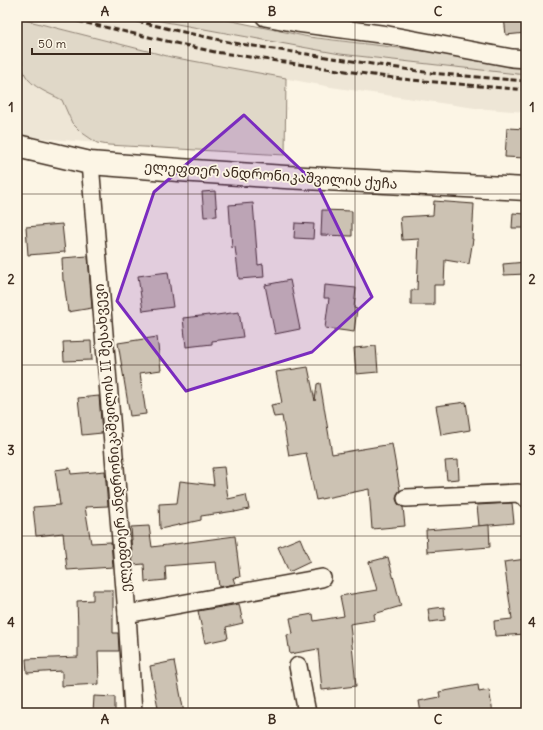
<svg xmlns="http://www.w3.org/2000/svg" width="543" height="730" viewBox="0 0 543 730" font-family="Delius,'Noto Sans Georgian',sans-serif">
	<rect width="100%" height="100%" fill="#fcf5e5"/>
	<filter id="ink" filterUnits="userSpaceOnUse"><feTurbulence type="fractalNoise" baseFrequency=".025" numOctaves="2"/><feDisplacementMap in="SourceGraphic" scale="8" xChannelSelector="R" yChannelSelector="G"/><feConvolveMatrix kernelMatrix="1 2 1 2 8 2 1 2 1" color-interpolation-filters="sRGB"/></filter>
	<g filter="url(#ink)">
		<g fill="#eee6d6">
			<path d="M 17,17 L 139,17 L 340,54 L 526,75 L 526,112 L 475,108 L 331,87 L 171,57 L 17,18 Z"/>
			<path d="M 17,58 L 22,60 L 23,70 L 37,87 L 63,100 L 72,123 L 81,132 L 97,143 L 17,136 Z"/>
		</g>
		<g fill="#e0d8c8" stroke="#8e8173">
			<path d="M 139,17 L 213,17 L 309,37 L 506,61 L 526,63 L 526,75 L 340,54 Z"/>
			<path d="M 17,18 L 171,57 L 286,78 L 285,155 L 108,145 L 97,143 L 81,132 L 72,123 L 62,100 C 49,93 27,86 23,69 C 22,67 23,63 22,60 L 17,58 Z"/>
		</g>
		<g fill="#ccc2b3" stroke="#3b2a1e">
			<path d="M 504,17 L 526,17 L 526,33 L 506,35 Z"/>
			<path d="M 507,128 L 526,129 L 526,158 L 505,157 Z"/>
			<path d="M 215,191 L 217,216 L 204,217 L 202,192 Z"/>
			<path d="M 434,201 L 474,204 L 472,239 L 473,239 L 469,264 L 445,260 L 444,285 L 434,285 L 434,305 L 411,305 L 411,290 L 417,290 L 419,239 L 402,240 L 400,217 L 433,215 Z"/>
			<path d="M 253,203 L 258,265 L 263,264 L 264,277 L 239,279 L 235,247 L 232,248 L 229,205 Z"/>
			<path d="M 322,210 L 352,211 L 352,236 L 321,235 Z"/>
			<path d="M 513,213 L 526,214 L 526,228 L 512,228 Z"/>
			<path d="M 295,223 L 314,224 L 313,239 L 294,238 Z"/>
			<path d="M 62,224 L 65,252 L 28,255 L 26,227 Z"/>
			<path d="M 88,256 L 92,308 L 68,312 L 64,281 L 63,281 L 62,258 Z"/>
			<path d="M 526,262 L 526,274 L 504,275 L 503,264 Z"/>
			<path d="M 168,272 L 173,307 L 143,311 L 138,276 Z"/>
			<path d="M 290,280 L 300,329 L 275,334 L 265,285 Z"/>
			<path d="M 325,285 L 356,288 L 354,308 L 357,309 L 354,332 L 325,328 L 329,298 L 324,298 Z"/>
			<path d="M 239,312 L 243,337 L 212,341 L 212,344 L 186,347 L 183,318 L 209,315 L 209,316 Z"/>
			<path d="M 157,337 L 161,370 L 140,373 L 146,414 L 130,416 L 118,343 Z"/>
			<path d="M 91,341 L 92,360 L 64,361 L 63,342 Z"/>
			<path d="M 376,346 L 378,372 L 356,374 L 354,348 Z"/>
			<path d="M 308,367 L 315,401 L 317,384 L 320,383 L 332,454 L 392,444 L 400,490 L 397,494 L 396,499 L 398,504 L 403,507 L 405,526 L 372,529 L 369,489 L 316,500 L 306,453 L 289,456 L 282,416 L 274,417 L 271,405 L 282,403 L 276,372 Z"/>
			<path d="M 99,396 L 102,433 L 82,435 L 78,398 Z"/>
			<path d="M 466,402 L 470,430 L 441,435 L 436,406 Z"/>
			<path d="M 458,460 L 459,479 L 447,480 L 445,461 Z"/>
			<path d="M 224,467 L 228,499 L 246,495 L 249,509 L 235,512 L 235,511 L 201,516 L 201,520 L 160,529 L 159,504 L 177,503 L 180,481 L 214,485 L 212,468 Z"/>
			<path d="M 70,468 L 71,474 L 105,471 L 108,506 L 85,507 L 91,543 L 111,542 L 113,567 L 67,570 L 63,533 L 36,536 L 33,507 L 60,505 L 55,470 Z"/>
			<path d="M 512,503 L 514,523 L 479,526 L 477,505 Z"/>
			<path d="M 489,525 L 490,547 L 427,552 L 426,530 Z"/>
			<path d="M 149,526 L 152,547 L 235,536 L 240,577 L 233,578 L 235,584 L 219,587 L 216,562 L 165,566 L 166,580 L 145,582 L 144,564 L 133,565 L 131,540 L 132,540 L 131,527 Z"/>
			<path d="M 300,538 L 310,562 L 289,572 L 278,547 Z"/>
			<path d="M 388,557 L 401,606 L 374,614 L 375,620 L 350,624 L 356,686 L 322,690 L 318,649 L 290,654 L 287,635 L 293,634 L 290,618 L 313,614 L 314,621 L 344,616 L 340,596 L 377,590 L 369,562 Z"/>
			<path d="M 526,559 L 526,634 L 495,636 L 494,621 L 512,619 L 504,562 Z"/>
			<path d="M 93,590 L 113,590 L 113,633 L 118,633 L 119,651 L 98,651 L 99,684 L 62,686 L 62,671 L 27,673 L 26,659 L 78,657 L 78,628 L 77,601 L 93,600 Z"/>
			<path d="M 239,604 L 243,623 L 226,627 L 228,638 L 205,643 L 198,611 Z"/>
			<path d="M 444,607 L 445,620 L 430,622 L 428,609 Z"/>
			<path d="M 174,661 L 184,713 L 159,713 L 150,666 Z"/>
			<path d="M 478,685 L 479,692 L 489,690 L 493,713 L 421,713 L 419,701 L 440,697 L 439,692 Z"/>
			<path d="M 94,696 L 115,697 L 115,713 L 93,713 Z"/>
		</g>
		<g fill="none" stroke-linecap="round" stroke-linejoin="round">
			<g stroke="#3b2a1e" stroke-width="20">
				<g id="minor">
					<path d="M 265,17 L 297,23 L 388,35 L 512,58 L 526,59"/>
					<path d="M 90,163 L 127,614 L 133,713"/>
					<path d="M 406,498 L 518,493 L 526,498"/>
					<path d="M 127,614 L 322,578"/>
					<path d="M 298,666 L 307,713"/>
				</g>
			</g>
			<g stroke="#3b2a1e" stroke-width="25">
				<path id="major" d="M 17,146 L 90,163 L 179,170 L 285,177 L 526,189"/>
			</g>
			<use href="#minor" stroke="#fcf5e5" stroke-width="17"/>
			<use href="#major" stroke="#fcf5e5" stroke-width="22"/>
			<g stroke="#3b2a1e" stroke-width="3" stroke-dasharray="6 3" stroke-linecap="butt">
				<path d="M 60,17 L 215,52 L 401,79 L 526,90"/>
				<path d="M 120,17 L 174,30 L 234,43 L 431,73 L 526,81"/>
			</g>
		</g>
	</g>
	<path fill="#7b2cbf" fill-opacity="0.2" stroke="#7b2cbf" stroke-width="3" stroke-linejoin="round" d="M 244,115 L 318,186 L 372,297 L 312,352 L 186,391 L 117,301 L 154,192 Z"/>
	<path fill="none" stroke="#3b2a1e" stroke-width="1" stroke-opacity="0.55" d="M 188,17 L 188,713M 355,17 L 355,713M 17,194 L 526,194M 17,365 L 526,365M 17,536 L 526,536"/>
	<g text-anchor="middle" dominant-baseline="central" stroke-width="3.5" stroke-linejoin="round" paint-order="stroke">
		<g font-size="14" fill="#3b2a1e" stroke="#fcf5e5">
			<text transform="translate(271 175) rotate(4)">ელეფთერ ანდრონიკაშვილის ქუჩა</text>
			<text transform="translate(112 438) rotate(-95)">ელეფთერ ანდრონიკაშვილის II შესახვევი</text>
		</g>
	</g>
	<rect width="543" height="730" fill="none" stroke="#fcf5e5" stroke-width="44"/>
	<path d="M32 48v6h118v-6" fill="none" stroke="#3b2a1e" stroke-width="2"/>
	<text x="38" y="48" font-size="12" fill="#3b2a1e" stroke="#fcf5e5" stroke-width="3" paint-order="stroke">50 m</text>
	<rect x="22" y="22" width="499" height="686" fill="none" stroke="#3b2a1e" stroke-width="1.5"/>
	<g font-size="13" text-anchor="middle" font-weight="bold" fill="#3b2a1e">
		<text x="105" y="16">A</text>
		<text x="272" y="16">B</text>
		<text x="438" y="16">C</text>
		<text x="11" y="112">1</text>
		<text x="532" y="112">1</text>
		<text x="11" y="284">2</text>
		<text x="532" y="284">2</text>
		<text x="11" y="455">3</text>
		<text x="532" y="455">3</text>
		<text x="11" y="627">4</text>
		<text x="532" y="627">4</text>
		<text x="105" y="724">A</text>
		<text x="272" y="724">B</text>
		<text x="438" y="724">C</text>
	</g>
</svg>
